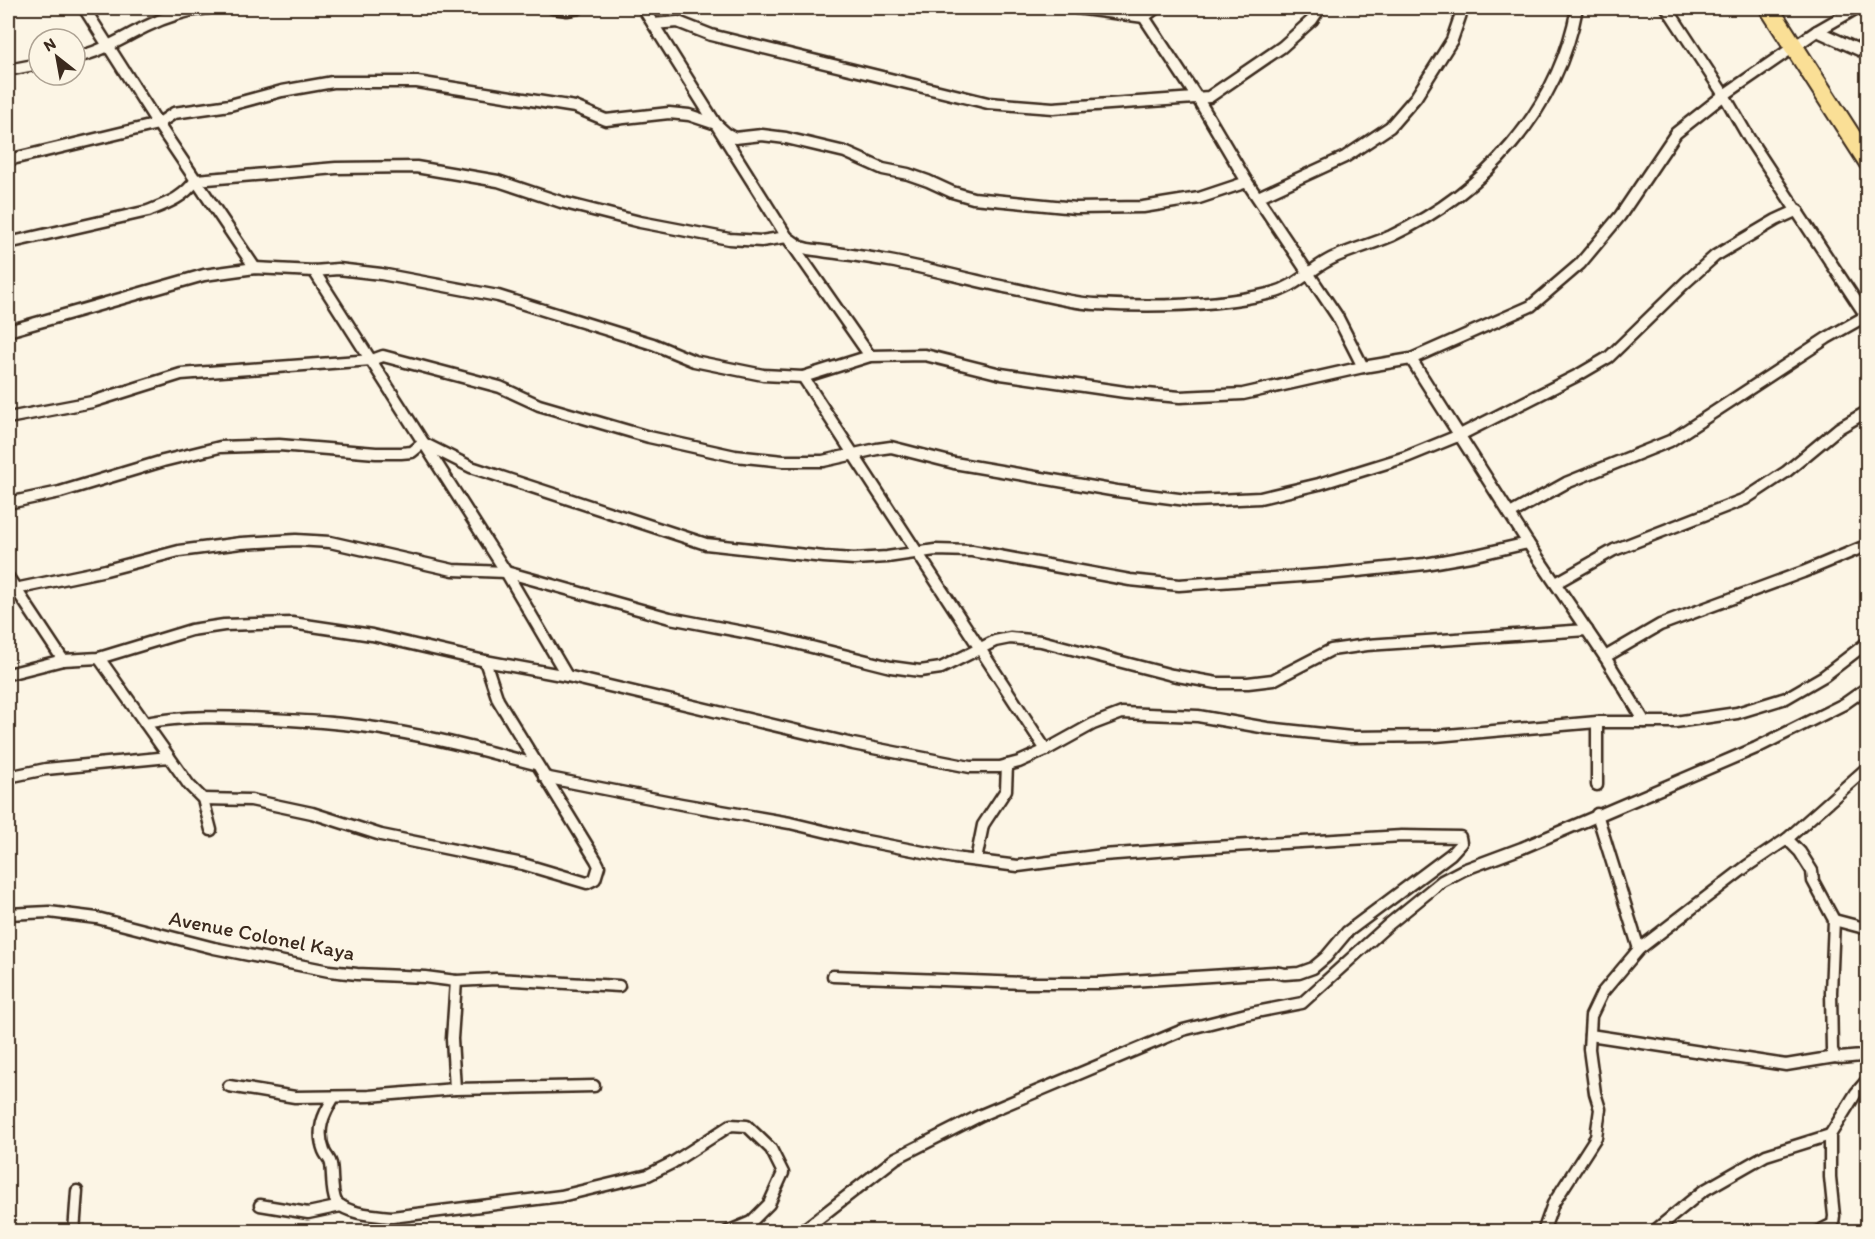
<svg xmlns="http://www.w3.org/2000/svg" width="1875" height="1239" viewBox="0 0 1875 1239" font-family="Itim,sans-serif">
	<rect width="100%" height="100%" fill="#fcf5e5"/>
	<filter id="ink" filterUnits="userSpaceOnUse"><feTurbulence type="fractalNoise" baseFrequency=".0167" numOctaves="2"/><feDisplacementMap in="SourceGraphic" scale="12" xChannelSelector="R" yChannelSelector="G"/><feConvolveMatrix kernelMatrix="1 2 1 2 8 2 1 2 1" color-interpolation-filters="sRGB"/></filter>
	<g filter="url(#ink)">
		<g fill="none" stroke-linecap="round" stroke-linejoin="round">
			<g stroke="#3b2a1e" stroke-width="15">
				<g id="minor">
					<path d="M 84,8 L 158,124 L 255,268"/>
					<path d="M 553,8 L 567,10 L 579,8"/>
					<path d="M 643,8 L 787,237 L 870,356"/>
					<path d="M 1076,8 L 1144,17 L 1156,8"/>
					<path d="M 1138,8 L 1198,99 L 1247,182 L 1337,316 L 1363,367"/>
					<path d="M 1667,8 L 1724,95 L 1750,140 L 1868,319"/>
					<path d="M 653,24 L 678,22 L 711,35 L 988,103 L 1053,108 L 1209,97 L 1282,47 L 1312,20 L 1320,8"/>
					<path d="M 1817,31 L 1868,54"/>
					<path d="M 75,57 C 100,53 122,38 145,27 C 165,17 186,10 209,8"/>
					<path d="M 8,70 L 39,64"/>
					<path d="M 8,160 L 158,124 L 174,113 L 230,105 L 282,91 L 333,82 L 417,82 L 575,107 L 606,120 L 669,113 L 689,115 L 716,124 L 726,133 L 735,138 L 762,135 L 786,138 L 845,152 L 883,169 L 908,174 L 928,181 L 952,192 L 973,198 L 1076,208 L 1143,207 L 1199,198 L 1247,182"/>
					<path d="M 1258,197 L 1345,157 L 1390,127 L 1416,97 L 1452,40 L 1463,8"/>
					<path d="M 8,243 L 148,211 C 168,203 183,198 196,180 L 336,168 L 416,167 L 498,181 L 561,202 L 640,222 L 729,239 L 761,241 L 787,237 L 801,247 L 808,249 C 835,253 862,256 889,261 C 928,268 966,279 1005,287 C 1033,292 1067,303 1095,304 C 1150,307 1218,306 1272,293 C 1297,287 1313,266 1335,257 C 1353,249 1373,244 1391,236 C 1484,192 1558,111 1577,8"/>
					<path d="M 314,271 L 506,572 L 567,676"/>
					<path d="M 8,331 L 204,275 L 255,268 L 314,271 L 338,269 L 381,274 L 498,296 L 653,344 L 694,361 L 763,375 L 803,377 L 870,356 L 925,355 L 1001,374 L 1125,392 L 1180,397 L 1243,394 L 1363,367 L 1411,359 L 1531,306 L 1580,264 L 1620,216 L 1676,133 L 1724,95 L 1817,31 L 1857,8"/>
					<path d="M 1411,359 L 1528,543 L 1605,657 L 1645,722"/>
					<path d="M 803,377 L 1046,750"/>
					<path d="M 8,418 L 92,402 L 181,374 L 372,360 L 383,356 L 500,387 L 539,405 L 649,437 L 735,456 L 783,461 L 823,461 L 877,449 L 891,447 L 954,463 L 1117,491 L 1194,501 L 1260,498 L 1319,484 L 1406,457 L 1460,435 L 1580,374 L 1609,357 L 1686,282 L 1715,256 L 1776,220 L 1798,210"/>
					<path d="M 8,503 L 60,492 L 163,461 L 220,447 L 279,445 L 376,453 L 401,453 L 412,452 L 423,443 L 471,467 L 706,544 L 824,557 L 854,559 L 887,557 L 935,550 L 972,551 L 1130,580 L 1179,585 L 1329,574 L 1425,564 L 1476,555 L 1528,543"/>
					<path d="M 1510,514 L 1566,483 L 1670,441 L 1827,338 L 1866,316"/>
					<path d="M 8,577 L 63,660"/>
					<path d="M 1556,583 L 1614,550 L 1745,499 L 1786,472 L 1839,428 L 1868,411"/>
					<path d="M 8,588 L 15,589 L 106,570 L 179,551 L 241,543 L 296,540 L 330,542 L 453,570 L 506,572 L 670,618 L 780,639 L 891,667 L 920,671 L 941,668 L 995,641 L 1010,638 L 1041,641 L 1172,675 L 1217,683 L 1248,683 L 1273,680 L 1331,650 L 1367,645 L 1587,630"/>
					<path d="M 1605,657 L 1660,625 L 1803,572 L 1868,545"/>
					<path d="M 99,658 L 189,785 L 203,799 L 211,830"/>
					<path d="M 8,674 L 63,660 L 99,658 L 191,630 L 224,625 L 292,623 L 372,635 L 485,661 L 567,676 L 853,744 L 970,767 L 1000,767 L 1019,762 L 1046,750 L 1093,724 L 1122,713 L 1198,716 L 1267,728 L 1351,737 L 1436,736 L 1597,722 L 1675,722 L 1737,713 L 1786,698 L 1824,676 L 1868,642"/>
					<path d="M 145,723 C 188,715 225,717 269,719 C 308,721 349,723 388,730 C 437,738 486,751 535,764"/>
					<path d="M 8,777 L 46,769 L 169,757"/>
					<path d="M 544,777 L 681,804 L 790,823 L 861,840 L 954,858 L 1018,866 L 1103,855 L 1198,848 L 1402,836 L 1460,837 L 1461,843 L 1451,854 L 1347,932 L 1326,957 L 1313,968 L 1299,973 L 1285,974 L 1274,972 L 1099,983 L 1027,983 L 833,976"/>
					<path d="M 1597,785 L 1597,722"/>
					<path d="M 203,799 L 251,800 L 312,813 L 381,835 L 523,864 L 587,883 L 595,879 L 599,866 L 596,860 L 498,700 L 485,661"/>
					<path d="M 1597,814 L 1639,949"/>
					<path d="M 1787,839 L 1800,852 L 1812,871 L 1813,881 L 1834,920 L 1831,992 L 1832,1050 L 1835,1057 C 1845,1060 1856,1054 1868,1057"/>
					<path d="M 976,860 L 983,825 L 1006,790 L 1007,765"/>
					<path d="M 8,914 L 49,912 L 97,918 L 214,948 L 329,971 L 357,974 L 425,977 L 456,981 L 496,979 L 619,986"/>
					<path d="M 1834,920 L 1868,929"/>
					<path d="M 1590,1035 L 1786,1065 L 1835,1057"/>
					<path d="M 229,1086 L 295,1097 L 369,1096 L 455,1089 L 594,1086"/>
					<path d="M 455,1089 L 452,1039 L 456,981"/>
					<path d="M 334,1097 C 323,1115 316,1130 324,1151 C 326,1156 330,1159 331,1164 C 333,1177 331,1191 336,1202 C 350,1215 374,1215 392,1217 L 561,1196 L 648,1175 L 672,1163 L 731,1125 L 747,1126 L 771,1149 L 783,1173 L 769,1204 L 751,1222 L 727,1232"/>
					<path d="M 260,1205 L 308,1213 L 341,1206"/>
					<path d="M 74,1232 L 77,1191"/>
					<path d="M 801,1232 L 896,1158 L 981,1115 L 1183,1030 L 1246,1014 L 1302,1003 L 1388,925 L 1442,881 L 1463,870 L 1522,848 L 1756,748 L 1844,704 L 1868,687"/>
					<path d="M 1543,1232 L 1553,1204 L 1596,1137 L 1600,1109 L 1595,1093 L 1589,1049 L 1591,1016 L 1602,993 L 1639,949 L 1747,866 L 1787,839 L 1868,767"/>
					<path d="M 1653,1232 L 1703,1191 L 1766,1155 L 1830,1135"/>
					<path d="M 1817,1232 L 1833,1224 L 1834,1216 L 1830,1177 L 1830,1135 L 1856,1093 L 1868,1079"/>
				</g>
			</g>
			<g stroke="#3b2a1e" stroke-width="22">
				<path id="trunk" d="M 1769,8 L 1868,162"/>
			</g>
			<use href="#minor" stroke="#fcf5e5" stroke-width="10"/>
			<use href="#trunk" stroke="#fadf96" stroke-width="18"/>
		</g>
	</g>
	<g text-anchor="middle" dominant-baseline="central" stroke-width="6" stroke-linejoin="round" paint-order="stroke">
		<g font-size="21" fill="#3b2a1e" stroke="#fcf5e5">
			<text transform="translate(262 935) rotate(11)">Avenue Colonel Kaya</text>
		</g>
	</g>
	<rect width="1875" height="1239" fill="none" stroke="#fcf5e5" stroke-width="30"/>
	<rect x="15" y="15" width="1845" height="1209" fill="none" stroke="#3b2a1e" stroke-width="2" filter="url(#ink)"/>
	<g transform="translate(57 57) rotate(329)"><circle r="28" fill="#fcf5e5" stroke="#afa495" stroke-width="1.5"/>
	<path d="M0-4.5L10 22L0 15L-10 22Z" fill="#3b2a1e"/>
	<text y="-9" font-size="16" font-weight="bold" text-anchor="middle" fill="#3b2a1e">N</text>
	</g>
</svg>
